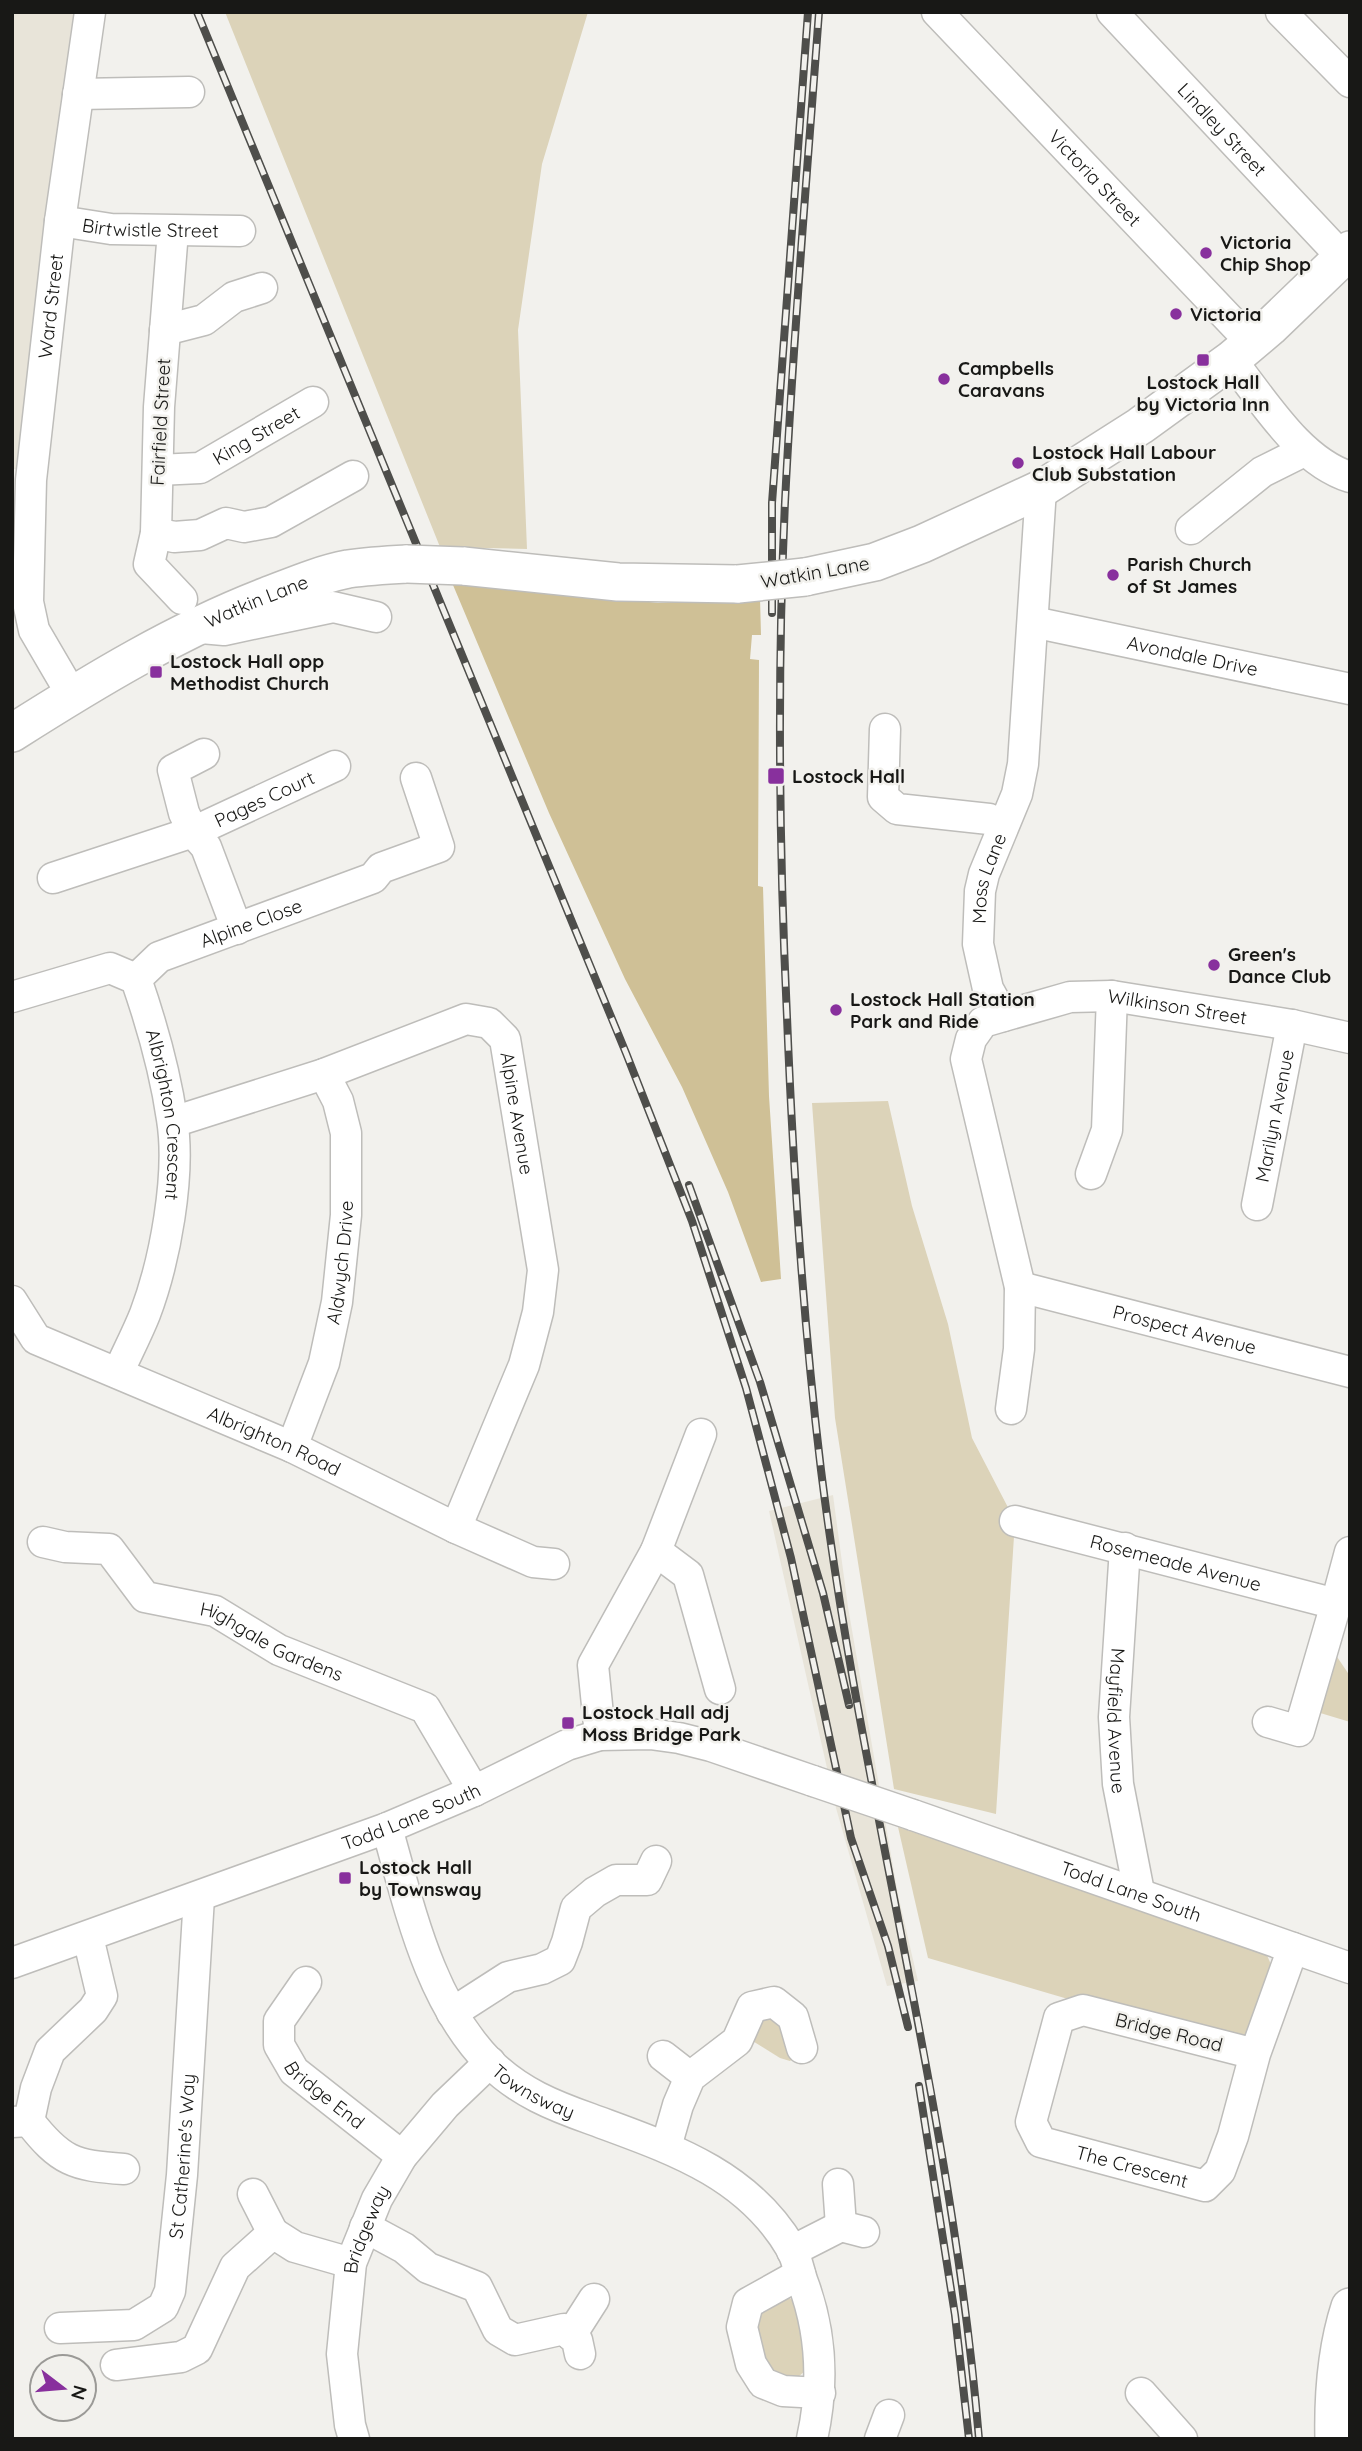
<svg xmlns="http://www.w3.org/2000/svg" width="1362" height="2451" viewBox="0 0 1362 2451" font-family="Quicksand,sans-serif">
	<rect width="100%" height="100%" fill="#f2f1ed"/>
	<g fill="#e8e4d9">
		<path d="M 12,12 L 74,12 L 33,327 L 23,469 L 12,469 Z"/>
		<path d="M 833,1495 L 848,1607 L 898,1895 L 918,1981 L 887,1986 L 836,1808 L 769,1511 Z"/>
	</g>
	<g fill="#dcd3b9">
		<path d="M 225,12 L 588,12 L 542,164 L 518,330 L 527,549 L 440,547 Z"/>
		<path d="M 888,1101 L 912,1206 L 948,1324 L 972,1438 L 1015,1521 L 996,1814 L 894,1789 L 835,1418 L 812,1103 Z"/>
		<path d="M 1333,1651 L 1350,1676 L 1350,1722 L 1317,1712 Z"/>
		<path d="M 898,1827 L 1265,1951 L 1274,1971 L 1252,2036 L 1238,2041 L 1068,1999 L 928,1958 Z"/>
		<path d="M 773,2011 L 796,2056 L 790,2061 L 780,2058 L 751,2040 L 750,2020 Z"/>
		<path d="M 783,2296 C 810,2300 805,2348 806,2370 L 797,2378 L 773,2379 L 759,2361 L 754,2311 Z"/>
	</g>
	<path fill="#cfc096" d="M 453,585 L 510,585 L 658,603 L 760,598 L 761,635 L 752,635 L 750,659 L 759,660 L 758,886 L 763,887 L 769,1096 L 781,1279 L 761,1282 L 728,1192 L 682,1087 L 625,979 L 549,813 Z"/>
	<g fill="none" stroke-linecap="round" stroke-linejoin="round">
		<g stroke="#bebdba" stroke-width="33">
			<g id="minor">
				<path id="s1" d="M 937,12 L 1252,343"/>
				<path id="s2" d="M 1112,12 L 1342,257"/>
				<path d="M 1281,12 L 1350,82"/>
				<path d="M 78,94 L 189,92"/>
				<path id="s3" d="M 60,221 L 111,229 L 240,231"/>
				<path d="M 173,231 L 159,407 L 156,533 L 149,564 L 182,599"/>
				<path d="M 165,330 L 204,320 L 234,297 L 262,288"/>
				<path d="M 1231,360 C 1264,401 1299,461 1350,477"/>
				<path id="s4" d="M 158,470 L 200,468 L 313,402"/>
				<path d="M 1191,529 L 1262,472 L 1304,451"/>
				<path d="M 156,533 L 174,537 L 200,535 L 226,523 L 244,527 L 271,522 L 353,476"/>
				<path id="s5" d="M 1033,622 L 1350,689"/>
				<path d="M 201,628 L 224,630 L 333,607 L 376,617"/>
				<path id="s6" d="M 72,695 L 34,630 L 28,602 L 31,480 L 60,221 L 90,12"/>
				<path d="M 885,729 L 883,797 L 897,809 L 989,819 L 1003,826"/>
				<path d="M 204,754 L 173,770 L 184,813 L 193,832 L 206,847 L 237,929"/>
				<path id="s7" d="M 53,878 L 193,832 L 335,766"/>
				<path id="s8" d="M 136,979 L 159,957 L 373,878 L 381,868 L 439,847 L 416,778"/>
				<path id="s9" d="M 12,997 L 110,968 L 136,979 C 152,1025 165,1071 172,1119 C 181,1175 165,1261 145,1314 C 137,1334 127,1353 118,1373"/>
				<path id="s10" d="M 1003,1016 L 988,989 L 978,944 L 980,891 L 984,874 L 1017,794 L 1023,764 L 1041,489"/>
				<path id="s11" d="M 173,1122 L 324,1074 L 466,1019 L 489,1023 L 505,1039 L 543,1270 L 538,1312 L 524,1365 L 456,1528"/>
				<path d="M 1091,1174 L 1107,1130 L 1112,996"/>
				<path id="s12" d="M 1257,1205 L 1292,1025"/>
				<path id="s13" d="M 1020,1287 L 1350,1372"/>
				<path id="s14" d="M 12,1301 L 36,1339 L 292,1447 L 456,1528 L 533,1562 L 554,1564"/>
				<path id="s15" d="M 1011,1409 L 1019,1349 L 1020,1287 L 966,1059 L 971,1039 L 983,1022 L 1070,997 L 1112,996 L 1292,1025 L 1350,1038"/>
				<path id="s16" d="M 292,1447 L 324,1363 L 337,1302 L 346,1215 L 346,1133 L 338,1101 L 324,1074"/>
				<path id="s17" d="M 1015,1521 L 1336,1604 L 1299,1731 L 1268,1722"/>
				<path id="s18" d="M 43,1542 L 65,1547 L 109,1549 L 145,1597 L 215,1611 L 279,1650 L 425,1708 L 474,1791"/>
				<path id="s19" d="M 1125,1548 L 1114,1717 L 1118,1784 L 1139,1892"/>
				<path d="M 656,1551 L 688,1575 L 720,1689"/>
				<path d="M 1336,1604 L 1350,1552"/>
				<path d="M 600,1735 L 593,1665 L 656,1551 L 701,1434"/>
				<path id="s20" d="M 913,1815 L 1350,1968"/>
				<path id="s21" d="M 387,1828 C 410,1909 429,2001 490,2063 C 519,2092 554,2106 591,2119 C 669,2148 746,2172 791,2248 C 797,2258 799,2272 803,2283 C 822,2334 824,2385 812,2439"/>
				<path id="s22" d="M 12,1963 L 387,1828 L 474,1791 L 567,1745 L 600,1735 L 650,1734 L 679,1738 L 711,1746 L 813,1781"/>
				<path id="s23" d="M 306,1982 L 279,2021 L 279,2045 L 294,2071 L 402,2156"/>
				<path d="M 452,2013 L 508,1977 L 542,1969 L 560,1960 L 567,1942 L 576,1908 L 595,1892 L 616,1880 L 647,1880 L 656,1861"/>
				<path id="s24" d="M 1255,2054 L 1083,2010 L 1059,2018 L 1031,2122 L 1041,2142 L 1205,2186 L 1220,2171 L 1233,2136 L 1255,2054 L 1293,1948"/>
				<path d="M 663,2056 L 690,2077"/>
				<path d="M 29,2121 C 60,2161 74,2166 124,2169"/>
				<path d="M 12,2122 L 29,2121 L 36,2088 L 50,2051 L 93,2010 L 102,1996 L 88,1937"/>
				<path d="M 666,2147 L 678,2105 L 690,2077 L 737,2041 L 752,2007 L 774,2002 L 793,2017 L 802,2048"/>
				<path d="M 838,2184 L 841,2226 L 864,2232"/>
				<path d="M 253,2194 L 273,2233"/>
				<path d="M 365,2227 L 404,2248 L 428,2268 L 477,2287 L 498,2330 L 515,2340 L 564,2329 L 577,2340 L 580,2354"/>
				<path d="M 792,2251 L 841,2226"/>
				<path d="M 800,2274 L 748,2303 L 742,2327 L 751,2364 L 763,2383 L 783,2391 L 820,2393"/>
				<path id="s25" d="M 60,2328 L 134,2325 L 163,2307 L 170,2291 L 182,2175 L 199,1897"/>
				<path d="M 571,2335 L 594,2299"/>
				<path d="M 116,2365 L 181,2357 L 197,2349 L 235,2267 L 273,2233 L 295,2247 L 351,2263"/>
				<path d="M 1141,2393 L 1182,2439"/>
				<path id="s26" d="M 354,2439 L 350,2425 L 342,2354 L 351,2263 L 377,2199 L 402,2156 L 445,2105 L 490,2062"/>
				<path d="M 880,2439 L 889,2415"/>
			</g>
		</g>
		<g stroke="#bebdba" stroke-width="40">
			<g id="major">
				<path d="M 463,566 L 618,582 L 738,584"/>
				<path d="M 805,577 L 875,562 L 922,544 L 1041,489 L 1140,426 L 1231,360 L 1270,327 L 1350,250"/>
				<path id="s27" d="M 12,733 C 94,681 176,631 267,596 C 293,586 321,574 348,569 C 368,566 387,565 407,564"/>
				<path d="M 1334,2439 C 1333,2394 1336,2350 1350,2307"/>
			</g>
		</g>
		<use href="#minor" stroke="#fff" stroke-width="30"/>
		<use href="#major" stroke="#fff" stroke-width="37"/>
		<g stroke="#4e4e4b" stroke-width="8">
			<g id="rail">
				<path d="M 197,12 L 626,1053 L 692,1221 L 746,1388 L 791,1558 L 851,1838 L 888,1946 L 908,2027"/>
				<path d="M 819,12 C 807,175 793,339 785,502 C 777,674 779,846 787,1017 C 793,1168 803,1320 821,1470 C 861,1795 952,2112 979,2439"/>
				<path d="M 772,613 L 772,503 L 808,12"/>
				<path d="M 689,1185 L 760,1382 L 823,1593 L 849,1705"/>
				<path d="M 919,2086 L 955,2315 L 969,2439"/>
			</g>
		</g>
		<use href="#rail" stroke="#f2f1ed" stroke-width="5" stroke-dasharray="16" stroke-linecap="butt"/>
		<g stroke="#bebdba" stroke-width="33" stroke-linecap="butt">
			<path id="minor-bridge" d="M 813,1781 L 913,1815"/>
		</g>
		<g stroke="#bebdba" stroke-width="40" stroke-linecap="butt">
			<g id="major-bridge">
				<path d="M 407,564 L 463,566"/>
				<path d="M 738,584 L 805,577"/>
			</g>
		</g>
		<use href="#minor-bridge" stroke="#fff" stroke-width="30"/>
		<use href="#major-bridge" stroke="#fff" stroke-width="37"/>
	</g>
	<g fill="#88309d" stroke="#f2f1ed" stroke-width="2.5">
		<circle cx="1206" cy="253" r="7"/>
		<circle cx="1176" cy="314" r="7"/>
		<rect x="1196" y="353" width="14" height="14" rx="3.5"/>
		<circle cx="944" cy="379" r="7"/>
		<circle cx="1018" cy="463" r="7"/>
		<circle cx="1113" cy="575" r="7"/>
		<rect x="149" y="665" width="14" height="14" rx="3.5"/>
		<rect x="767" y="767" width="18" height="18" rx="3.5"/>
		<circle cx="1214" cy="965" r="7"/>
		<circle cx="836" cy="1010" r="7"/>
		<rect x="561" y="1716" width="14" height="14" rx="3.5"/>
		<rect x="338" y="1871" width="14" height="14" rx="3.5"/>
	</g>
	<g text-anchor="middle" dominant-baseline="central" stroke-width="5" stroke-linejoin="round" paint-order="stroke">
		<g font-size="19" fill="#181816" stroke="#f2f1ed">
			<text stroke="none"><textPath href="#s2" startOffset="161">Lindley Street</textPath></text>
			<text stroke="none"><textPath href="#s1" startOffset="229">Victoria Street</textPath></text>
			<text stroke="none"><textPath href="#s3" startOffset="91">Birtwistle Street</textPath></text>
			<text stroke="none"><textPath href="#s6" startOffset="401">Ward Street</textPath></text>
			<text transform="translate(160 422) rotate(-87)">Fairfield Street</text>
			<text stroke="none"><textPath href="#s4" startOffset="107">King Street</textPath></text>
			<text transform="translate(815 572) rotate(-10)">Watkin Lane</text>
			<text stroke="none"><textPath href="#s27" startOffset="278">Watkin Lane</textPath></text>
			<text stroke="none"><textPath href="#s5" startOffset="163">Avondale Drive</textPath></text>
			<text stroke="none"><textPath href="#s7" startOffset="226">Pages Court</textPath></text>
			<text stroke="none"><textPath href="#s10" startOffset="144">Moss Lane</textPath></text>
			<text stroke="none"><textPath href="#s8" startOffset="130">Alpine Close</textPath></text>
			<text stroke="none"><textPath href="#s15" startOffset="597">Wilkinson Street</textPath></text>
			<text stroke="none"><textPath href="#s9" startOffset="270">Albrighton Crescent</textPath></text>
			<text stroke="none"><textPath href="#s11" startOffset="432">Alpine Avenue</textPath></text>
			<text stroke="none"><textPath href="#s12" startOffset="91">Marilyn Avenue</textPath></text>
			<text stroke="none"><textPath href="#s16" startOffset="192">Aldwych Drive</textPath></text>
			<text stroke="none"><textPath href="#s13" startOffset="170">Prospect Avenue</textPath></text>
			<text stroke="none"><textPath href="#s14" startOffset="304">Albrighton Road</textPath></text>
			<text stroke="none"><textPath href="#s17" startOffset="166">Rosemeade Avenue</textPath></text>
			<text stroke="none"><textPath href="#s18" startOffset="262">Highgale Gardens</textPath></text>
			<text stroke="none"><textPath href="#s19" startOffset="173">Mayfield Avenue</textPath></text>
			<text stroke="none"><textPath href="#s22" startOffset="425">Todd Lane South</textPath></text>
			<text stroke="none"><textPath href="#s20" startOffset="231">Todd Lane South</textPath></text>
			<text transform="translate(1169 2032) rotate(14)">Bridge Road</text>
			<text stroke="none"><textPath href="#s21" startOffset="312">Townsway</textPath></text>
			<text stroke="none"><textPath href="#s23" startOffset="140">Bridge End</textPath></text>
			<text stroke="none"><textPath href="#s25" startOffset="261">St Catherine's Way</textPath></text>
			<text stroke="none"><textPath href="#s24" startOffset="427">The Crescent</textPath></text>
			<text stroke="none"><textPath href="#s26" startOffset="214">Bridgeway</textPath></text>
		</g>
		<g font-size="19" font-weight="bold" fill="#181816" stroke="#f2f1ed" text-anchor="start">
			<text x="1220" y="242">Victoria<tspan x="1220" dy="22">Chip Shop</tspan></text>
			<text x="1190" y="314">Victoria</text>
			<text x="958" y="368">Campbells<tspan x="958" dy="22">Caravans</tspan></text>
			<text x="1203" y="382" text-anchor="middle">Lostock Hall<tspan x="1203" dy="22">by Victoria Inn</tspan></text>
			<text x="1032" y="452">Lostock Hall Labour<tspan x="1032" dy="22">Club Substation</tspan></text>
			<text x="1127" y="564">Parish Church<tspan x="1127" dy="22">of St James</tspan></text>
			<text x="170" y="661">Lostock Hall opp<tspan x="170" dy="22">Methodist Church</tspan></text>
			<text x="792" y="776">Lostock Hall</text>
			<text x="1228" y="954">Green's<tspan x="1228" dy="22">Dance Club</tspan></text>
			<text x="850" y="999">Lostock Hall Station<tspan x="850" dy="22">Park and Ride</tspan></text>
			<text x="582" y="1712">Lostock Hall adj<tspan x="582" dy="22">Moss Bridge Park</tspan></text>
			<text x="359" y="1867">Lostock Hall<tspan x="359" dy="22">by Townsway</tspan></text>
		</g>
	</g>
	<rect width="1362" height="2451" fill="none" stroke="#181816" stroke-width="28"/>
	<g transform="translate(63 2388) rotate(106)"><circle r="33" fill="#f2f1ed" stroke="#9b9a97" stroke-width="2"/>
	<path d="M0-5L12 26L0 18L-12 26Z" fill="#88309d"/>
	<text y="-10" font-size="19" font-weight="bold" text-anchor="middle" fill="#181816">N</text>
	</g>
</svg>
